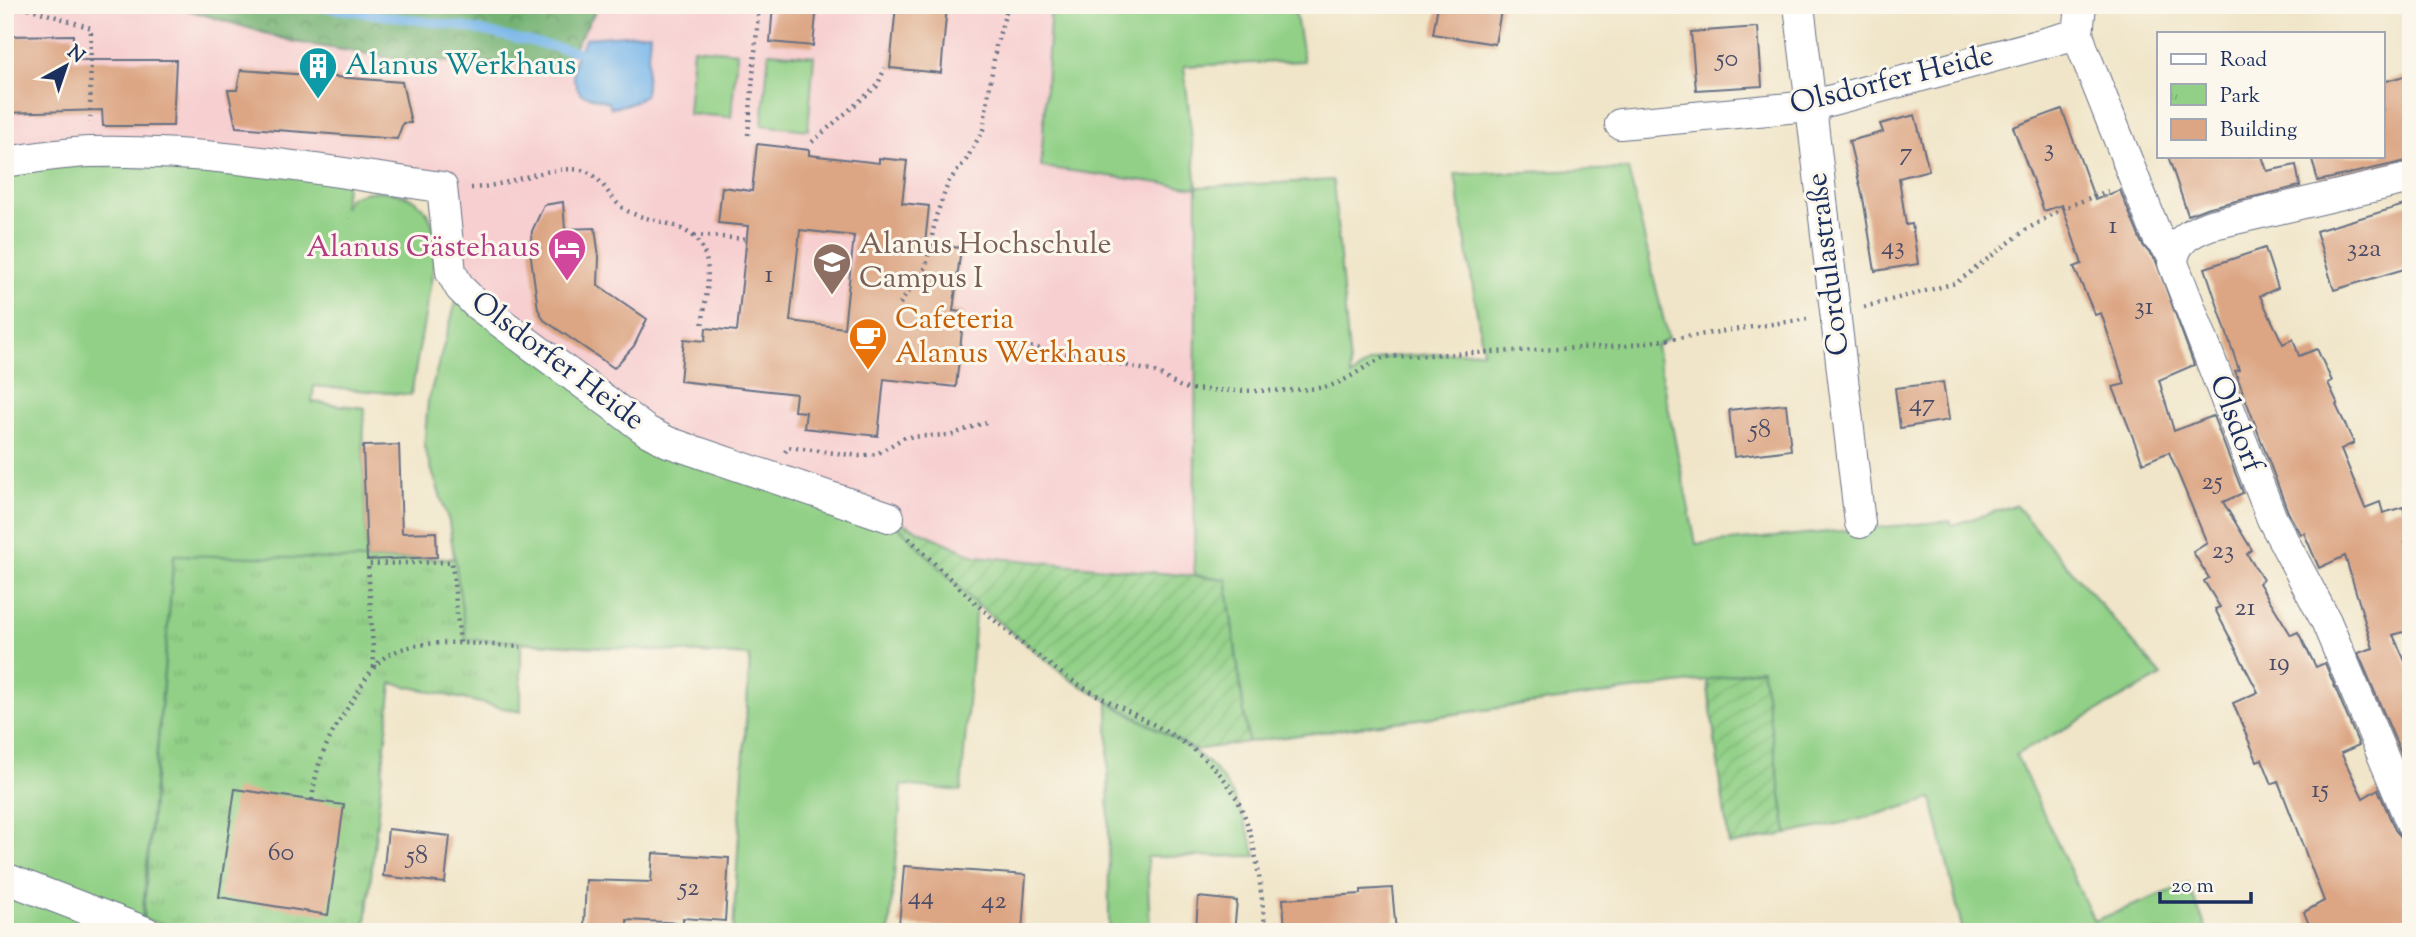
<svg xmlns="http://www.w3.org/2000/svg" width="2416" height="937" viewBox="0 0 2416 937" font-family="'Sorts Mill Goudy',serif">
	<defs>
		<pattern id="forest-crowns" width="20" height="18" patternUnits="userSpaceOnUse" patternTransform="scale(1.75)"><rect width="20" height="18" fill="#74b273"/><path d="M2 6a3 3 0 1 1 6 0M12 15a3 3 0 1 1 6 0" fill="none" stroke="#5e9162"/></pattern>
		<pattern id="park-tufts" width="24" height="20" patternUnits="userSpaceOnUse" patternTransform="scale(1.75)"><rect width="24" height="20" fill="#91d086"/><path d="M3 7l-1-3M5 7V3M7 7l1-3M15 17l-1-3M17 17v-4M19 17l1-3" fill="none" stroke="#7cb376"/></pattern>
		<pattern id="garden-furrows" width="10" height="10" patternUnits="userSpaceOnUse" patternTransform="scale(1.75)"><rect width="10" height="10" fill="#91d086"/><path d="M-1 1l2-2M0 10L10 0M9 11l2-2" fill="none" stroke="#7cb376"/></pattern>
	</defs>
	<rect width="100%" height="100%" fill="#fbf7ec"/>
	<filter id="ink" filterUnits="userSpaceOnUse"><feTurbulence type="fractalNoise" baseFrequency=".0143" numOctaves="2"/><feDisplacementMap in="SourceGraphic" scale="14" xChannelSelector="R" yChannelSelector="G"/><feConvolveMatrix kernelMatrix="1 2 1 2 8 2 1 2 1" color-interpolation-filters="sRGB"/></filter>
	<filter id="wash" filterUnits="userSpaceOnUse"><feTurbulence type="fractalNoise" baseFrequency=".00686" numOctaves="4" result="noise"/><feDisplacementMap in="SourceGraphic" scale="28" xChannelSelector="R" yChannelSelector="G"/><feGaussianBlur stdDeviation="1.57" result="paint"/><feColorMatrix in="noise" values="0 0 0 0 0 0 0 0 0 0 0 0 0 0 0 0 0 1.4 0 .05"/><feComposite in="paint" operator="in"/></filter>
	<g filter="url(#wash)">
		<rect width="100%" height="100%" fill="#f0e5c8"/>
		<path fill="#f7cfd0" d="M 5,5 L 171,5 L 295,42 L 410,61 L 564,65 L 599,5 L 1051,5 L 1041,167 L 1197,187 L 1194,575 L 975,556 L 889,517 L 668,442 L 476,304 L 441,187 L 5,162 Z"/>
		<g fill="#91d086" stroke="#568072" stroke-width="2">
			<path d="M 1051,5 L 1294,5 L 1304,61 L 1184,66 L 1197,187 L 1333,180 L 1351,377 L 1368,363 L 1385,357 L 1483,351 L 1455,174 L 1628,169 L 1668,338 L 1656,347 L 1696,544 L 1950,521 L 1953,525 L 2015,505 L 2162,676 L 2016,755 L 2094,921 L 2188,884 L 2208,932 L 1963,932 L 1932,799 L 1857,820 L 1787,834 L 1761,669 L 1707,680 L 1248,742 L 1226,579 L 1194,575 L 1197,188 L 1041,167 Z"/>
			<path d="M 693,48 L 737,52 L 731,117 L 688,114 Z"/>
			<path d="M 769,52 L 814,56 L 808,130 L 762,125 Z"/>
			<path d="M 5,162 L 348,174 L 343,208 L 349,198 C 372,187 408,189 425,210 C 433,220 435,235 437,247 L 411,395 L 314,386 L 312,402 L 365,408 L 363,446 L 367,560 L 174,556 L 141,932 L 5,932 Z"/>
			<path d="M 460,288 L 628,419 L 889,517 L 976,604 L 961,791 L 902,785 L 889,932 L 733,932 L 750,656 L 466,639 L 449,522 L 424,447 L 428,401 Z"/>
			<path d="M 1108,702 C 1193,751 1227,752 1256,856 L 1147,857 L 1150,932 L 1109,932 Z"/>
		</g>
		<path fill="url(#forest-crowns)" stroke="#487068" stroke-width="2" d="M 171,5 L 599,5 L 564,65 L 410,61 L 295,42 Z"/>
		<path fill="url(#park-tufts)" stroke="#568072" stroke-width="2" d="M 174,555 L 367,560 L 455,558 L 466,639 L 521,642 L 521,712 L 392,683 L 365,932 L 205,932 L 143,920 Z"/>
		<g fill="url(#garden-furrows)" stroke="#568072" stroke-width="2">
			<path d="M 889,517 L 975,556 L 1226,579 L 1248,742 L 1195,750 L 1071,680 L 976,604 Z"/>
			<path d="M 1762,669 L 1787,834 L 1729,845 L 1707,680 Z"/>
		</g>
		<path fill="#77b6ea" stroke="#4972a4" stroke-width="2" d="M 650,33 L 645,95 L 632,103 L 611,108 L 608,102 L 581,94 C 566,73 574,59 586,38 Z"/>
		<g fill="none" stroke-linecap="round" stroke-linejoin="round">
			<path stroke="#77b6ea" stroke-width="9" d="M 305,5 L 459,26 L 578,52"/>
		</g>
		<g id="blocks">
			<g fill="#dca583" fill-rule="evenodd">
				<path d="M 773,5 L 817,5 L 813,46 L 770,42 Z"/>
				<path d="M 896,5 L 947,5 L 941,73 L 890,68 Z"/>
				<path d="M 1438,5 L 1502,5 L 1495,44 L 1433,34 Z"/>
				<path d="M 1758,27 L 1762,86 L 1696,90 L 1691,32 Z"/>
				<path d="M 73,35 L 73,60 L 176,60 L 173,126 L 103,126 L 102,110 L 5,113 L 5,36 Z"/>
				<path d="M 241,70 L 402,82 L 411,123 L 403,123 L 397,139 L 236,127 L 228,90 L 237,90 Z"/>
				<path d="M 2411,74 L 2411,160 L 2318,181 L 2311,156 L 2383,156 L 2383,82 Z"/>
				<path d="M 2062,109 L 2095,200 L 2120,190 L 2142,244 L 2156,261 L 2194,365 L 2159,380 L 2174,431 L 2213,416 L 2243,493 L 2223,502 L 2252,550 L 2247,554 L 2263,580 L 2259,583 L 2291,635 L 2298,632 L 2316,667 L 2325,663 L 2359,745 L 2341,753 L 2363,798 L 2378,789 L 2395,830 L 2401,837 L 2411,840 L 2411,932 L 2312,932 L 2304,912 L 2324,901 L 2278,781 L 2272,784 L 2262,759 L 2257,761 L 2233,703 L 2258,692 L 2215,609 L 2220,607 L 2204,581 L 2209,578 L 2193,552 L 2207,543 L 2169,452 L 2143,463 L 2113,387 L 2125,384 L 2101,313 L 2095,315 L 2074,267 L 2082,264 L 2062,205 L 2044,211 L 2013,127 Z"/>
				<path d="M 1915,115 L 1929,170 L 1899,178 L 1906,225 L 1912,224 L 1918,264 L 1875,271 L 1863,198 L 1849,141 L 1883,132 L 1880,124 Z"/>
				<path d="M 757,144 L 809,150 L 809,155 L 879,163 L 879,158 L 907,161 L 902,203 L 929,206 L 925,244 L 961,248 L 953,311 L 964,312 L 956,387 L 884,379 L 878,436 L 804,428 L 806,412 L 794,411 L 796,394 L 680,381 L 684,339 L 705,341 L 706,328 L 737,331 L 748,226 L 718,223 L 722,187 L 752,191 ZM 800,230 L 854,236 L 844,328 L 790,321 Z"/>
				<path d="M 2168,156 L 2262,156 L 2267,171 L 2296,165 L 2300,186 L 2206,208 L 2188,215 Z"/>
				<path d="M 563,202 L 565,229 L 595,228 L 599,257 L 598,285 L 647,319 L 634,346 L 614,368 L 544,320 L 538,309 L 530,250 L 532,231 L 544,205 Z"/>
				<path d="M 2411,203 L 2411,267 L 2334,290 L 2316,231 Z"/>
				<path d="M 2265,248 L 2278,288 L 2260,296 L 2283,344 L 2293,339 L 2299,356 L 2317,349 L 2332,381 L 2328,383 L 2338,404 L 2336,405 L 2354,443 L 2341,449 L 2365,508 L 2380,502 L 2383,513 L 2403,507 L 2411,536 L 2411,540 L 2405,542 L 2411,562 L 2411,630 L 2393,635 L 2411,674 L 2411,777 L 2358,653 L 2373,648 L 2345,556 L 2319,568 L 2304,533 L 2300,534 L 2288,512 L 2235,371 L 2239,370 L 2205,268 Z"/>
				<path d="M 1943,382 L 1949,420 L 1900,428 L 1895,388 Z"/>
				<path d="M 1786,404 L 1791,450 L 1734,457 L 1729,410 Z"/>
				<path d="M 399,445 L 402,533 L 436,532 L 437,557 L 367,560 L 363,446 Z"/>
				<path d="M 235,789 L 344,805 L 328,915 L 219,897 Z"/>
				<path d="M 388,829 L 450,836 L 445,883 L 383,876 Z"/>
				<path d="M 653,853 L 729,858 L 725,921 L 683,918 L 683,923 L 627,920 L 627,927 L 584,926 L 586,880 L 651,882 Z"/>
				<path d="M 904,866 L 1026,875 L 1022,932 L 899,925 Z"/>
				<path d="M 1392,888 L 1396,932 L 1285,932 L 1283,899 L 1361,894 L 1361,890 Z"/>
				<path d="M 1198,897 L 1237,901 L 1234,932 L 1196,932 Z"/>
			</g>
		</g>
	</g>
	<g filter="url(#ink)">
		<use href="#blocks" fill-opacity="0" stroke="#666f83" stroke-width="2"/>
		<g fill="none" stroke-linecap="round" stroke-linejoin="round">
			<g stroke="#666f83" stroke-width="32">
				<g id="minor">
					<path d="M 1799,5 L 1860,523"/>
					<path d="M 2081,5 L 2078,34 L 2084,52 L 2158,238 L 2173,254"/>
					<path d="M 1620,124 L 1810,106 L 2078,34"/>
					<path d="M 5,162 C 33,158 62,153 90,152 C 208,149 325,171 442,187 L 451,272 L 460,288 L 476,304 L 647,431 L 668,442 L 889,517"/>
					<path d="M 2411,178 L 2210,225 C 2191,232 2174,241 2173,263 L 2272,519 L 2326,621 L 2411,823"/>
					<path d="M 5,878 L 146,932"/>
				</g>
			</g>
			<g stroke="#666f83" stroke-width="4.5" stroke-dasharray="2 5" stroke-linecap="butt">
				<path d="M 28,8 L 91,28 L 90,123"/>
				<path d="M 748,135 L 759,5"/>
				<path d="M 812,142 L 877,86 L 885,68"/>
				<path d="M 471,188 C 507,187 545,165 581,170 C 601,173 608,198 624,209 C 639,218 653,219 669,224 C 722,240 707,284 702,327"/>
				<path d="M 694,235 L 747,239"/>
				<path d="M 900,304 L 926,267 L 936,216 L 949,181 L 966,160 L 983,130 L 996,46 L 1008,5"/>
				<path d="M 1864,307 L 1956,283 L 2027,229 L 2064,208 L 2108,191"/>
				<path d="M 1003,343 C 1053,350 1102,360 1151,371 C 1165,375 1175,387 1189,389 C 1219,391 1301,393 1329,386 C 1350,380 1365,365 1385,357 L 1623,346 L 1807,319"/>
				<path d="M 785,452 L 788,447 L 859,456 L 877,454 L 905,437 L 951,435 L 986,422"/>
				<path d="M 909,538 C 960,589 1012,641 1073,681 C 1123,713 1187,732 1224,779 C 1257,821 1259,881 1266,932"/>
				<path d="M 374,667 L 368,564 L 452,562 L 460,644"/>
				<path d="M 312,800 C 316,763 328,737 349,706 C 358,692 367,674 379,662 C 409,633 482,645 521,647"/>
			</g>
			<use href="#minor" stroke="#fff" stroke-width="30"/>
		</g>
	</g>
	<defs>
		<g id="building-pin" transform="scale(2.0125)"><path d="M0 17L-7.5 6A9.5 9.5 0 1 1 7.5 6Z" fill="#0f9aa8" stroke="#fbf7ec"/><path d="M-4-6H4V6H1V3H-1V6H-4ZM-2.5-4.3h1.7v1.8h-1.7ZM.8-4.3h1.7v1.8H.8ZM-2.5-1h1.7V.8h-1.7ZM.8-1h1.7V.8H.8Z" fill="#fff"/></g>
		<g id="hotel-pin" transform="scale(2.0125)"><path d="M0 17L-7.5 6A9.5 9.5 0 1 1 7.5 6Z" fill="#d1479c" stroke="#fbf7ec"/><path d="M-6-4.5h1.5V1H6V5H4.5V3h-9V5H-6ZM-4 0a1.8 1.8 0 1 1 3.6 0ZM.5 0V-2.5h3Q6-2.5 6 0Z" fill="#fff"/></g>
		<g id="university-pin" transform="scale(2.0125)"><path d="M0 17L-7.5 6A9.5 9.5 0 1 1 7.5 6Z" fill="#8d6e63" stroke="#fbf7ec"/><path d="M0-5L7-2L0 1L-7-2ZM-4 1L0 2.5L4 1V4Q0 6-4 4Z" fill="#fff"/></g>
		<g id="cafe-pin" transform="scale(2.0125)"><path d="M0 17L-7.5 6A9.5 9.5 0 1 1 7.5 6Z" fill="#e8710a" stroke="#fbf7ec"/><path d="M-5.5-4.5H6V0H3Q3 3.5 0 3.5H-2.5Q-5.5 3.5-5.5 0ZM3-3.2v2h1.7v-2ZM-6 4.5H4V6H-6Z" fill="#fff"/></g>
	</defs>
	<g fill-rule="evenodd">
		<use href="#building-pin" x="318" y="66"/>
		<use href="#hotel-pin" x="567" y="248"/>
		<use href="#university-pin" x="832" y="262"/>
		<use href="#cafe-pin" x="868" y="337"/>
	</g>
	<g text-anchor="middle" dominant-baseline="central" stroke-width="6" stroke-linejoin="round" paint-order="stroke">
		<g font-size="26" fill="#4b4c67">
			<text x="1727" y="59">50</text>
			<text x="2049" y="149">3</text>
			<text x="1906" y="153">7</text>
			<text x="2113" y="226">1</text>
			<text x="1893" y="247">43</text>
			<text x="2364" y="249">32a</text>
			<text x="769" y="275">1</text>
			<text x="2144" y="307">31</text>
			<text x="1922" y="404">47</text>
			<text x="1760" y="430">58</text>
			<text x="2212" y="482">25</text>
			<text x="2223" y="551">23</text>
			<text x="2245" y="608">21</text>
			<text x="2279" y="663">19</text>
			<text x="2320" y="790">15</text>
			<text x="281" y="853">60</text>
			<text x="417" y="856">58</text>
			<text x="689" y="888">52</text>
			<text x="921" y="897">44</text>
			<text x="994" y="901">42</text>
		</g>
		<g font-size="30" fill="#0d838f" stroke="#fbf7ec" text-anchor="start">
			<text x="345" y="66">Alanus Werkhaus</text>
		</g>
		<g font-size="30" fill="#1b2f5e" stroke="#fbf7ec">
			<text transform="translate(1892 81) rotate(-14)">Olsdorfer Heide</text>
			<text transform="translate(1829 264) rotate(-97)">Cordulastraße</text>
			<text transform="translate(557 362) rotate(37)">Olsdorfer Heide</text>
			<text transform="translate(2235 424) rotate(69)">Olsdorf</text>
		</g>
		<g font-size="30" fill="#785e54" stroke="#fbf7ec" text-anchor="start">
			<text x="859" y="245">Alanus Hochschule<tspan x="859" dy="34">Campus I</tspan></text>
		</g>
		<g font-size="30" fill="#b23c85" stroke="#fbf7ec" text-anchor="end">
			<text x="540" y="248">Alanus Gästehaus</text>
		</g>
		<g font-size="30" fill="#c56008" stroke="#fbf7ec" text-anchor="start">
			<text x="895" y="320">Cafeteria<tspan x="895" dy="34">Alanus Werkhaus</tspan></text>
		</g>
	</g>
	<rect width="2416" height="937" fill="none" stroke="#fbf7ec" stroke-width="28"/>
	<rect x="2157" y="32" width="228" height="126" fill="#fbf7ec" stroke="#a1a7b3" stroke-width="2"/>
	<rect x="2171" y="54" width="35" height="10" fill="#ffffff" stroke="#a1a7b3" stroke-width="2"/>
	<text x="2220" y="66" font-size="21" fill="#1b2f5e">Road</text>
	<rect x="2171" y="84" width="35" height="21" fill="url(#park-tufts)" stroke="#a1a7b3" stroke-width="2"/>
	<text x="2220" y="102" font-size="21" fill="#1b2f5e">Park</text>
	<rect x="2171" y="119" width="35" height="21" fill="#dca583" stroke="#a1a7b3" stroke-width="2"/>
	<text x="2220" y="136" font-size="21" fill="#1b2f5e">Building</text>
	<g transform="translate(66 66) rotate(40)" stroke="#fbf7ec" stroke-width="5" paint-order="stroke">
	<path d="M0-5L12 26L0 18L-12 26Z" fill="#1b2f5e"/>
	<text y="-10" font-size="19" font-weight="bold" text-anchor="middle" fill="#1b2f5e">N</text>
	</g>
	<path d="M2160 892v10h91v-10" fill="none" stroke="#1b2f5e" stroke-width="3.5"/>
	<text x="2171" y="892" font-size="21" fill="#1b2f5e" stroke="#fbf7ec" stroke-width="5" paint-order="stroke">20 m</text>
</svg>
